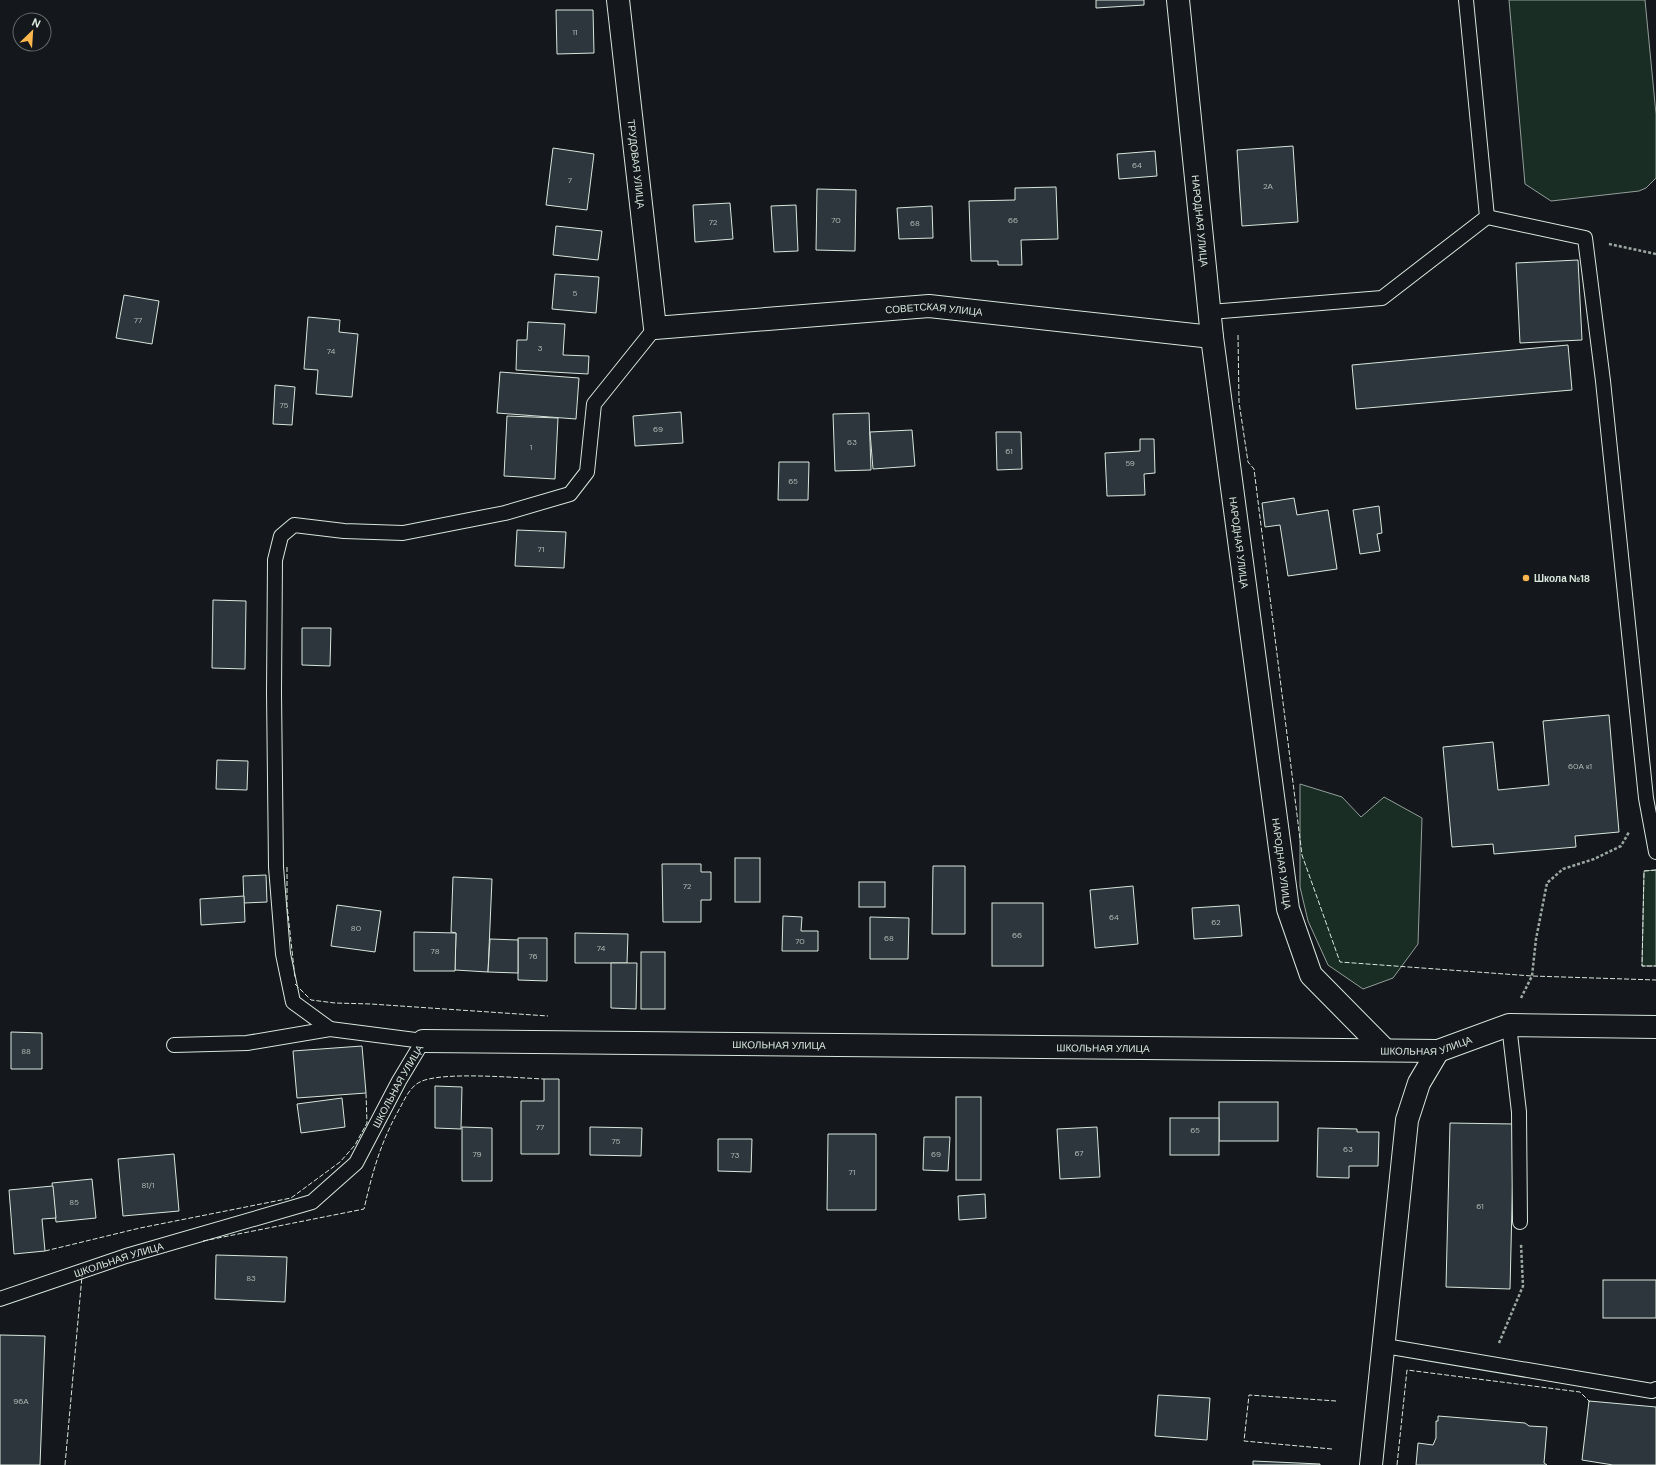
<svg xmlns="http://www.w3.org/2000/svg" width="1656" height="1465" viewBox="0 0 1656 1465" font-family="'DM Sans',sans-serif">
	<rect width="100%" height="100%" fill="#14181c"/>
	<g fill="#1a2d24" stroke="#939e99">
		<path d="M 1509,0 L 1645,0 L 1656,114 L 1656,178 L 1646,188 L 1639,191 L 1551,201 L 1525,184 Z"/>
		<path d="M 1300,784 L 1342,797 L 1361,817 L 1384,797 L 1422,818 L 1418,944 L 1393,978 L 1363,989 L 1328,965 L 1308,921 L 1300,887 Z"/>
		<path d="M 1656,870 L 1656,966 L 1642,966 L 1644,871 Z"/>
	</g>
	<g fill="#2c363c" stroke="#d8e6dc">
		<path d="M 1096,0 L 1144,0 L 1144,5 L 1096,8 Z"/>
		<path d="M 556,10 L 593,10 L 594,53 L 557,54 Z"/>
		<path d="M 1293,146 L 1298,222 L 1242,226 L 1237,150 Z"/>
		<path d="M 553,148 L 594,154 L 587,210 L 546,205 Z"/>
		<path d="M 1155,151 L 1157,176 L 1119,179 L 1117,154 Z"/>
		<path d="M 1056,187 L 1058,239 L 1021,240 L 1022,265 L 998,265 L 998,261 L 971,261 L 969,201 L 1015,200 L 1015,188 Z"/>
		<path d="M 817,189 L 856,190 L 855,251 L 816,250 Z"/>
		<path d="M 730,203 L 733,239 L 695,242 L 693,205 Z"/>
		<path d="M 796,205 L 798,251 L 774,252 L 771,206 Z"/>
		<path d="M 932,206 L 933,238 L 899,239 L 897,208 Z"/>
		<path d="M 556,226 L 602,231 L 598,260 L 553,255 Z"/>
		<path d="M 1578,260 L 1582,340 L 1520,343 L 1516,263 Z"/>
		<path d="M 555,274 L 599,277 L 596,313 L 552,309 Z"/>
		<path d="M 124,295 L 159,301 L 152,344 L 116,338 Z"/>
		<path d="M 308,317 L 340,320 L 339,332 L 358,334 L 352,397 L 316,394 L 318,370 L 304,369 Z"/>
		<path d="M 528,322 L 565,324 L 563,355 L 589,356 L 588,374 L 516,370 L 517,340 L 527,340 Z"/>
		<path d="M 1568,345 L 1572,390 L 1356,409 L 1352,365 Z"/>
		<path d="M 500,372 L 579,378 L 576,419 L 497,413 Z"/>
		<path d="M 275,385 L 295,387 L 292,425 L 273,424 Z"/>
		<path d="M 681,412 L 683,443 L 635,446 L 633,416 Z"/>
		<path d="M 869,413 L 871,470 L 835,471 L 833,414 Z"/>
		<path d="M 507,416 L 558,418 L 555,479 L 504,476 Z"/>
		<path d="M 912,430 L 915,466 L 873,469 L 870,432 Z"/>
		<path d="M 996,432 L 1021,432 L 1022,469 L 997,470 Z"/>
		<path d="M 1140,439 L 1154,439 L 1155,473 L 1144,474 L 1145,495 L 1107,496 L 1105,453 L 1140,451 Z"/>
		<path d="M 779,462 L 809,462 L 808,500 L 778,500 Z"/>
		<path d="M 1294,498 L 1297,515 L 1328,510 L 1337,569 L 1288,576 L 1280,525 L 1265,527 L 1262,503 Z"/>
		<path d="M 1379,506 L 1382,533 L 1377,534 L 1380,551 L 1360,554 L 1353,510 Z"/>
		<path d="M 517,530 L 566,532 L 564,568 L 515,566 Z"/>
		<path d="M 213,600 L 246,601 L 245,669 L 212,668 Z"/>
		<path d="M 302,628 L 331,628 L 330,666 L 302,665 Z"/>
		<path d="M 1609,715 L 1619,832 L 1575,836 L 1576,847 L 1494,854 L 1493,844 L 1452,847 L 1443,747 L 1493,742 L 1498,790 L 1549,785 L 1543,721 Z"/>
		<path d="M 217,760 L 248,761 L 247,790 L 216,789 Z"/>
		<rect x="735" y="858" width="25" height="44"/>
		<path d="M 662,864 L 701,864 L 701,872 L 711,872 L 711,900 L 701,900 L 701,922 L 663,922 Z"/>
		<path d="M 933,866 L 965,866 L 965,934 L 932,934 Z"/>
		<path d="M 266,875 L 267,902 L 244,903 L 243,876 Z"/>
		<path d="M 453,877 L 492,879 L 488,972 L 455,970 L 456,933 L 451,932 Z"/>
		<rect x="859" y="882" width="26" height="25"/>
		<path d="M 1133,886 L 1138,944 L 1095,948 L 1090,890 Z"/>
		<path d="M 244,896 L 245,922 L 201,925 L 200,899 Z"/>
		<rect x="992" y="903" width="51" height="63"/>
		<path d="M 337,905 L 381,911 L 375,952 L 331,946 Z"/>
		<path d="M 1239,905 L 1242,936 L 1194,939 L 1192,908 Z"/>
		<path d="M 783,916 L 802,917 L 801,931 L 818,931 L 818,951 L 782,951 Z"/>
		<path d="M 870,917 L 909,918 L 908,959 L 870,959 Z"/>
		<path d="M 414,932 L 456,933 L 455,971 L 414,971 Z"/>
		<path d="M 575,933 L 628,934 L 627,963 L 575,963 Z"/>
		<path d="M 518,938 L 547,938 L 547,981 L 518,980 Z"/>
		<path d="M 490,939 L 518,940 L 518,973 L 488,972 Z"/>
		<rect x="641" y="952" width="24" height="57"/>
		<path d="M 611,963 L 637,963 L 636,1009 L 611,1008 Z"/>
		<path d="M 11,1032 L 42,1033 L 42,1069 L 11,1069 Z"/>
		<path d="M 362,1046 L 366,1093 L 297,1098 L 293,1051 Z"/>
		<path d="M 544,1079 L 559,1079 L 559,1154 L 521,1154 L 521,1101 L 544,1101 Z"/>
		<path d="M 435,1086 L 462,1087 L 461,1129 L 435,1128 Z"/>
		<rect x="956" y="1097" width="25" height="83"/>
		<path d="M 342,1098 L 345,1127 L 301,1133 L 297,1104 Z"/>
		<rect x="1219" y="1102" width="59" height="39"/>
		<rect x="1170" y="1118" width="49" height="37"/>
		<path d="M 1450,1123 L 1514,1124 L 1510,1289 L 1446,1287 Z"/>
		<path d="M 462,1127 L 492,1128 L 492,1181 L 462,1181 Z"/>
		<path d="M 590,1127 L 642,1128 L 641,1156 L 590,1155 Z"/>
		<path d="M 1097,1127 L 1100,1177 L 1060,1179 L 1057,1129 Z"/>
		<path d="M 1318,1128 L 1357,1129 L 1357,1132 L 1379,1132 L 1378,1166 L 1349,1166 L 1349,1178 L 1317,1177 Z"/>
		<path d="M 828,1134 L 876,1134 L 876,1210 L 827,1210 Z"/>
		<path d="M 924,1137 L 950,1137 L 948,1171 L 923,1170 Z"/>
		<path d="M 718,1139 L 752,1139 L 751,1172 L 718,1171 Z"/>
		<path d="M 174,1154 L 179,1211 L 123,1216 L 118,1159 Z"/>
		<path d="M 92,1179 L 96,1218 L 56,1222 L 52,1183 Z"/>
		<path d="M 53,1186 L 56,1218 L 42,1219 L 45,1251 L 14,1254 L 9,1190 Z"/>
		<path d="M 985,1194 L 986,1218 L 959,1220 L 958,1196 Z"/>
		<path d="M 216,1255 L 287,1257 L 285,1302 L 215,1299 Z"/>
		<rect x="1603" y="1280" width="53" height="38"/>
		<path d="M 0,1335 L 45,1336 L 40,1465 L 0,1465 Z"/>
		<path d="M 1158,1395 L 1210,1398 L 1207,1440 L 1155,1436 Z"/>
		<path d="M 1589,1401 L 1656,1407 L 1656,1465 L 1613,1465 L 1582,1460 Z"/>
		<path d="M 1438,1416 L 1525,1423 L 1529,1426 L 1547,1427 L 1544,1463 L 1547,1465 L 1416,1465 L 1418,1443 L 1433,1445 L 1436,1438 L 1436,1421 L 1438,1421 Z"/>
		<path d="M 1253,1461 L 1320,1464 L 1320,1465 L 1253,1465 Z"/>
	</g>
	<g fill="none" stroke-linecap="round" stroke-linejoin="round">
		<g stroke="#d8e6dc" stroke-width="16">
			<g id="lane">
				<path d="M 1487,217 L 1585,238 L 1603,381 L 1646,798 L 1656,852"/>
				<path d="M 1210,312 L 1382,298 L 1487,217 L 1466,0"/>
				<path d="M 1509,1025 L 1519,1112 L 1520,1222"/>
				<path d="M 330,1029 L 293,1002 L 283,954 L 276,867 L 274,692 L 275,560 L 281,536 L 294,525 L 344,531 L 403,533 L 505,513 L 570,494 L 587,472 L 594,404 L 655,328"/>
				<path id="s1" d="M 0,1299 L 126,1256 L 312,1202 L 356,1163 L 399,1081 L 423,1041 L 330,1029 L 247,1043 L 174,1045"/>
				<path d="M 1385,1346 L 1652,1391 L 1656,1389"/>
			</g>
		</g>
		<g stroke="#d8e6dc" stroke-width="24">
			<g id="street">
				<path id="s2" d="M 618,0 L 655,328 L 929,306 L 1212,337"/>
				<path id="s3" d="M 1178,0 L 1212,337 L 1288,909 L 1311,975 L 1385,1050"/>
				<path id="s4" d="M 423,1041 L 1438,1051 L 1509,1025 L 1656,1027"/>
				<path d="M 1371,1465 L 1407,1120 L 1419,1083 L 1438,1051"/>
			</g>
		</g>
		<g stroke="#9da8a2" stroke-width="2.5" stroke-dasharray="3 2" stroke-linecap="butt">
			<path d="M 1609,244 L 1656,254"/>
			<path d="M 1521,998 L 1532,976 L 1536,939 L 1547,883 L 1563,869 L 1594,859 L 1621,846 L 1629,832"/>
			<path d="M 1499,1343 L 1523,1286 L 1521,1244"/>
		</g>
		<use href="#lane" stroke="#14181c" stroke-width="14"/>
		<use href="#street" stroke="#14181c" stroke-width="22"/>
		<g stroke="#d8e6dc" stroke-width="1" stroke-dasharray="5 2" stroke-linecap="butt">
			<path d="M 1238,335 L 1239,402 L 1248,462 L 1254,469 L 1302,855 L 1340,962 L 1532,976 L 1656,980"/>
			<path d="M 287,867 L 287,905 L 295,978"/>
			<path d="M 1656,870 L 1644,871 L 1642,966 L 1656,966"/>
			<path d="M 295,984 L 311,1000 L 335,1003 L 371,1004 L 548,1016"/>
			<path d="M 203,1241 L 364,1209 C 373,1170 381,1141 401,1106 C 405,1098 411,1086 420,1082 C 441,1071 518,1078 544,1079"/>
			<path d="M 45,1251 L 140,1228 L 291,1198 L 340,1162 L 355,1145 L 367,1123 L 366,1093"/>
			<path d="M 1332,1449 L 1244,1441 L 1249,1395 L 1336,1401"/>
			<path d="M 65,1465 L 82,1276"/>
			<path d="M 1397,1465 L 1407,1370 L 1580,1392 L 1590,1402"/>
		</g>
	</g>
	<circle fill="#ffb74d" stroke="#14181c" stroke-width="1.5" cx="1526" cy="578" r="4"/>
	<g text-anchor="middle" dominant-baseline="central" stroke-width="3" stroke-linejoin="round" paint-order="stroke">
		<g font-size="8" fill="#adbab4">
			<text x="575" y="32">11</text>
			<text x="1137" y="165">64</text>
			<text x="570" y="180">7</text>
			<text x="1268" y="186">2А</text>
			<text x="836" y="220">70</text>
			<text x="1013" y="220">66</text>
			<text x="713" y="222">72</text>
			<text x="915" y="223">68</text>
			<text x="575" y="293">5</text>
			<text x="138" y="320">77</text>
			<text x="540" y="348">3</text>
			<text x="331" y="351">74</text>
			<text x="284" y="405">75</text>
			<text x="658" y="429">69</text>
			<text x="852" y="442">63</text>
			<text x="531" y="447">1</text>
			<text x="1009" y="451">61</text>
			<text x="1130" y="463">59</text>
			<text x="793" y="481">65</text>
			<text x="541" y="549">71</text>
			<text x="1580" y="766">60А к1</text>
			<text x="687" y="886">72</text>
			<text x="1114" y="917">64</text>
			<text x="1216" y="922">62</text>
			<text x="356" y="928">80</text>
			<text x="1017" y="935">66</text>
			<text x="889" y="938">68</text>
			<text x="800" y="941">70</text>
			<text x="601" y="948">74</text>
			<text x="435" y="951">78</text>
			<text x="533" y="956">76</text>
			<text x="26" y="1051">88</text>
			<text x="540" y="1127">77</text>
			<text x="1195" y="1130">65</text>
			<text x="616" y="1141">75</text>
			<text x="1348" y="1149">63</text>
			<text x="1079" y="1153">67</text>
			<text x="477" y="1154">79</text>
			<text x="936" y="1154">69</text>
			<text x="735" y="1155">73</text>
			<text x="852" y="1172">71</text>
			<text x="148" y="1185">81/1</text>
			<text x="74" y="1202">85</text>
			<text x="1480" y="1206">61</text>
			<text x="251" y="1278">83</text>
			<text x="21" y="1401">96А</text>
		</g>
		<g font-size="10" fill="#d8e6dc" stroke="#14181c">
			<text stroke="none"><textPath href="#s2" startOffset="165">ТРУДОВАЯ УЛИЦА</textPath></text>
			<text stroke="none"><textPath href="#s3" startOffset="222">НАРОДНАЯ УЛИЦА</textPath></text>
			<text stroke="none"><textPath href="#s2" startOffset="610">СОВЕТСКАЯ УЛИЦА</textPath></text>
			<text stroke="none"><textPath href="#s3" startOffset="546">НАРОДНАЯ УЛИЦА</textPath></text>
			<text stroke="none"><textPath href="#s3" startOffset="870">НАРОДНАЯ УЛИЦА</textPath></text>
			<text stroke="none"><textPath href="#s4" startOffset="1004">ШКОЛЬНАЯ УЛИЦА</textPath></text>
			<text stroke="none"><textPath href="#s4" startOffset="356">ШКОЛЬНАЯ УЛИЦА</textPath></text>
			<text stroke="none"><textPath href="#s4" startOffset="680">ШКОЛЬНАЯ УЛИЦА</textPath></text>
			<text stroke="none"><textPath href="#s1" startOffset="473">ШКОЛЬНАЯ УЛИЦА</textPath></text>
			<text stroke="none"><textPath href="#s1" startOffset="125">ШКОЛЬНАЯ УЛИЦА</textPath></text>
		</g>
		<g font-size="10" font-weight="bold" fill="#d8e6dc" stroke="#14181c" text-anchor="start">
			<text x="1534" y="578">Школа №18</text>
		</g>
	</g>
	<g transform="translate(32 32) rotate(25)"><circle r="19" fill="#14181c" stroke="#626a69"/>
	<path d="M0-3L7 15L0 10L-7 15Z" fill="#ffb74d"/>
	<text y="-6" font-size="11" font-weight="bold" text-anchor="middle" fill="#d8e6dc">N</text>
	</g>
</svg>
